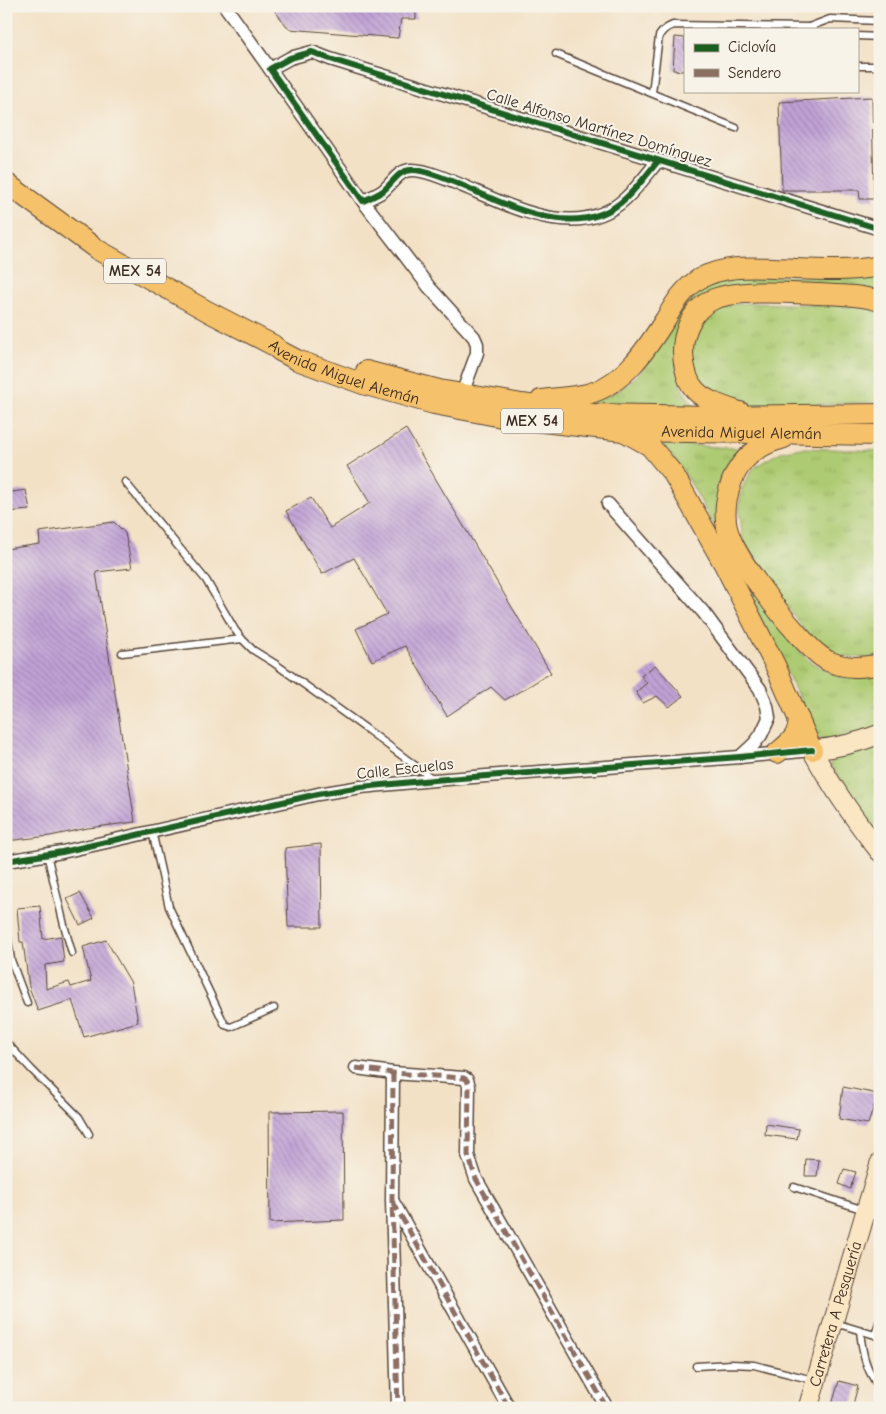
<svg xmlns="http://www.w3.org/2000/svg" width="886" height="1414" viewBox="0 0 886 1414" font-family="'Comic Neue',sans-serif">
	<defs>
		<pattern id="grass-tufts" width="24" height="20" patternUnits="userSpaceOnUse" patternTransform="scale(1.25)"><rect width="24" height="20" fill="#adcb72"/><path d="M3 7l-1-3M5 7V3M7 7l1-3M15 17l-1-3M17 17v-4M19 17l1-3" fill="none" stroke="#96ae62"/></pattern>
		<pattern id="building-back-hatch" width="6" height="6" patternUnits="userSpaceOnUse" patternTransform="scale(1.25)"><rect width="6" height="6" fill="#c1a2d7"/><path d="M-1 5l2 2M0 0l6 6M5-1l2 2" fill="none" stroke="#9e84ae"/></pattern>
	</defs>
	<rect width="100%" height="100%" fill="#f7f3e8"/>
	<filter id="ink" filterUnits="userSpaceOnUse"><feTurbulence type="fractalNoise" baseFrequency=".02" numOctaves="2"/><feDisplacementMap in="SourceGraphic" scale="10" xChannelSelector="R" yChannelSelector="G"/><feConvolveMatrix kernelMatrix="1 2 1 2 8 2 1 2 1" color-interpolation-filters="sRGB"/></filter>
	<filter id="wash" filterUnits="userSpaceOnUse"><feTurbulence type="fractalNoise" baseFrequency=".0096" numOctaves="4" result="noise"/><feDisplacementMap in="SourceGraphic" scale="20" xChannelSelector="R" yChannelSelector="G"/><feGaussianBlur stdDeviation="1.12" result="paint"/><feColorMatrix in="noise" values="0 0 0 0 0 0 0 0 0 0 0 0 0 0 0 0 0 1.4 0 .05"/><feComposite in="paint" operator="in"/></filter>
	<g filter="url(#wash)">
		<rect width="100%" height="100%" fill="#f3e1c6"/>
		<g fill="url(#grass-tufts)" stroke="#747a48">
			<path d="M 880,276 L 880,291 L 704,296 L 680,386 L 694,406 L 590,403 L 617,392 L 640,373 L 658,348 L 673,320 L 691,298 L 709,285 L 729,277 Z"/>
			<path d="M 746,303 L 863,306 L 880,310 L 880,402 L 755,407 L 733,403 L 703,389 L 695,375 L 691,357 L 697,327 L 704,317 L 713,310 L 731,305 Z"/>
			<path d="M 661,443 L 746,449 L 721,509 L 771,614 L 793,644 L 809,661 L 823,669 L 839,676 L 859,679 L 880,675 L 880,730 L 822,741 L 816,734 C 784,667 754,601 719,536 C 702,503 686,470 661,443 Z"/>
			<path d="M 802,448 L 880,451 L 880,658 L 835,657 L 807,635 L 743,541 L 739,507 L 742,488 L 753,469 L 766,460 L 781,452 Z"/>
			<path d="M 880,744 L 880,836 L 853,800 L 831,766 L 831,760 L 833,757 C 848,752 864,750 880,744 Z"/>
		</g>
		<g id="blocks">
			<g fill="url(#building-back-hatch)">
				<path d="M 271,6 L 416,6 L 416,19 L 401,19 L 398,38 L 289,29 Z"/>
				<path d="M 675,37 L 685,38 L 685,71 L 673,70 Z"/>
				<path d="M 872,97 L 874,199 L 860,199 L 859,190 L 782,190 L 779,102 Z"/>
				<path d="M 406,429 L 551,673 L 505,700 L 491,687 L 447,716 L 405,646 L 372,661 L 356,629 L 387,614 L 354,558 L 322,574 L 286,511 L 311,498 L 330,528 L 370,503 L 347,466 Z"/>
				<path d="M 26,490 L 30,510 L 6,512 L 6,493 Z"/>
				<path d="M 114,522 L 125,533 L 132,568 L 96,572 L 135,822 L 88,828 L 50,836 L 6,841 L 6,549 L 40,544 L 39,532 Z"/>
				<path d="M 655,665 L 683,696 L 669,707 L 657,696 L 643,703 L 636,692 L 647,683 L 641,676 Z"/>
				<path d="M 321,844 L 322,927 L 288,927 L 285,848 Z"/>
				<path d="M 80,893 L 94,918 L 80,925 L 67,899 Z"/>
				<path d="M 40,906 L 43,939 L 61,936 L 64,962 L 45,965 L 46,989 L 69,982 L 71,987 L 91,981 L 83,947 L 106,940 L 131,983 L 138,1022 L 84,1037 L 72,1000 L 38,1011 L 29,987 L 23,942 L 20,942 L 17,908 Z"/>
				<path d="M 843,1087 L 878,1094 L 868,1124 L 839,1119 Z"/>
				<path d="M 343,1111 L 344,1220 L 270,1223 L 269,1112 Z"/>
				<path d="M 766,1124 L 799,1129 L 797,1139 L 765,1135 Z"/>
				<path d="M 806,1159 L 819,1160 L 817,1176 L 805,1176 Z"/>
				<path d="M 844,1169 L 856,1172 L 850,1189 L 839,1184 Z"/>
				<path d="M 839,1381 L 858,1386 L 852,1408 L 831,1408 Z"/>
			</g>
		</g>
	</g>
	<g filter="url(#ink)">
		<use href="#blocks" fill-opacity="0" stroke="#574537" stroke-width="1"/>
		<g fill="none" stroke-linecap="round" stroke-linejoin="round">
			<g stroke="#574537" stroke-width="9">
				<g id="lane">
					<path d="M 809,27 L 830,19 L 880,21"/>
					<path d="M 857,36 L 880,37"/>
					<path d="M 556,54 L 736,128"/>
					<path d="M 857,66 L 880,66"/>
					<path d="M 652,93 L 659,36 C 663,30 666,28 673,25 L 809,27 L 813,29"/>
					<path d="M 125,482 L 206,580 L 235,630 L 242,639 L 253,650 L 274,663 L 365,728 L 433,779"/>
					<path d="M 122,653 L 242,639"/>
					<path d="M 152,831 L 169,907 L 225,1025 L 231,1027 L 274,1008"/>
					<path d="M 47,854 L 64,925 L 72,953"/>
					<path d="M 6,925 L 11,960 L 27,1003"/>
					<path d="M 6,1042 L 32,1070 L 79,1117 L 89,1134"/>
					<path d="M 794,1187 L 864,1210"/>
					<path d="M 835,1323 L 875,1335 L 880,1338"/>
					<path d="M 860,1331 C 863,1357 865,1367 880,1389"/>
					<path d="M 875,1335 L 880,1320"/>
					<path d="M 696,1366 L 731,1364 L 754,1365 L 813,1380"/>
				</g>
			</g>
			<g stroke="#574537" stroke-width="15">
				<g id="street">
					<path d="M 225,6 L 270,69"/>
					<path d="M 658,161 C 648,173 638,187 626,198 C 581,241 518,210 470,189 C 456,183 428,170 413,170 C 399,169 393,183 383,191 C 377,195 370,198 363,201 L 270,69 L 290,58 L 312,52 L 330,59 L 880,229"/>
					<path d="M 363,201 L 429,287 L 474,337 L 477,344 L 477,353 L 462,394"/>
					<path d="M 608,504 L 704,613 L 760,689 L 767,706 L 769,718 L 761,735 L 754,744 L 740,757"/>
					<path d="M 6,861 L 62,852 L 318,794 L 361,787 L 434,780 L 740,757 L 812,750"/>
					<path d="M 356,1068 L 393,1073 L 464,1078 L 467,1080 L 469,1086 L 468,1155 L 476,1179 L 607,1408"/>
					<path d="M 393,1073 L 392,1200 L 398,1408"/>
					<path d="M 393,1202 L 509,1408"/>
				</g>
			</g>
			<g stroke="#574537" stroke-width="21">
				<g id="secondary">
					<path d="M 880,734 C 858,743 836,748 812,750 C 831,786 855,820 880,852"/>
					<path id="s1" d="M 808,1408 L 880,1163"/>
				</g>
			</g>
			<g stroke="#574537" stroke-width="22">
				<g id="primary">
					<path id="s2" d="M 6,183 L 98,250 L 209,312 L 273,345 L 280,351 L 297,360 L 363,384 L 434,404 L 507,418 L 623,431 L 880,435"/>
					<path d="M 366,371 L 439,390 L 522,404 L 593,414 L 714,416 L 880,414"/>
					<path d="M 541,400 C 556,398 572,397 587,394 C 623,385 646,350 665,320 C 674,305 683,289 699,279 C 722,266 748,267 773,268 C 809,269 845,273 880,266"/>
					<path d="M 740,412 C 725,407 707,402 696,391 C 688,383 686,373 684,363 C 680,339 689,310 714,299 C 738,289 792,293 819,294 C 840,295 860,295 880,301"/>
					<path d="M 625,432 L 650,446 L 674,475 L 724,564 L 775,665 L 812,750"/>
					<path d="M 784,438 C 749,447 731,468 726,504 C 725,515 725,526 730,537 C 738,558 759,585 773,604 C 785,620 811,652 828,661 C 846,669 862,668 880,664"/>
					<path d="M 777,753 C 790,742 798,737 799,719"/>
				</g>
			</g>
			<use href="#lane" stroke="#fff" stroke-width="6"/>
			<use href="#street" stroke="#fff" stroke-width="12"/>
			<use href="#secondary" stroke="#fbe6c4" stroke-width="19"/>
			<use href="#primary" stroke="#f5c16b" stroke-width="20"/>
			<g stroke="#8d6e63" stroke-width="5" stroke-dasharray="10 5" stroke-linecap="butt">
				<path d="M 356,1068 L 393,1073 L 464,1078 L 467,1080 L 469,1086 L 468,1155 L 476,1179 L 607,1408"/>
				<path d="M 393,1073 L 392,1200 L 398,1408"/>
				<path d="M 393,1202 L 509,1408"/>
			</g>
			<g stroke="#f7f3e8" stroke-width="9">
				<g id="cycleway">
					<path d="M 658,161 C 648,173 638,187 626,198 C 581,241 518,210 470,189 C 456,183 428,170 413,170 C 399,169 393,183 383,191 C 377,195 370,198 363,201 L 270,69 L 290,58 L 312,52 L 330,59 L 880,229"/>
					<path d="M 6,861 L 62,852 L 318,794 L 361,787 L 434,780 L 740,757 L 812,750"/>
				</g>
			</g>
			<use href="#cycleway" stroke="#1b5e20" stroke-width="6"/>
		</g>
	</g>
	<g text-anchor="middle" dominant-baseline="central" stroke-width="4" stroke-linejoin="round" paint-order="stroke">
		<g fill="#f7f3e8" stroke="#73665b" stroke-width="1">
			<rect x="104" y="258.5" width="62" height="25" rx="4"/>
			<rect x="501" y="408.5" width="62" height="25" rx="4"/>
		</g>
		<g font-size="15" font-weight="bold" fill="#3b2a1e">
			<text x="135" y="271">MEX 54</text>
			<text x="532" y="421">MEX 54</text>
		</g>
		<g font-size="16" fill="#3b2a1e" stroke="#f7f3e8">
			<text transform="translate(599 128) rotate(17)">Calle Alfonso Martínez Domínguez</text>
			<text stroke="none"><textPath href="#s2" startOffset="390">Avenida Miguel Alemán</textPath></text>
			<text stroke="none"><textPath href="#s2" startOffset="795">Avenida Miguel Alemán</textPath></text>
			<text transform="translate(405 769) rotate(-6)">Calle Escuelas</text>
			<text stroke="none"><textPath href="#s1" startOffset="98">Carretera A Pesquería</textPath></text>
		</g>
	</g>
	<rect width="886" height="1414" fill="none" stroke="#f7f3e8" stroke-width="25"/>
	<rect x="684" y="28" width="175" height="65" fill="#f7f3e8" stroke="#aca397"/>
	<rect x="694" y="44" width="25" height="8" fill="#1b5e20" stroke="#aca397"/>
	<text x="728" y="52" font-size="15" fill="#3b2a1e">Ciclovía</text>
	<rect x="694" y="69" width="25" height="8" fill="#8d6e63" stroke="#aca397"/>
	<text x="728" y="78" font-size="15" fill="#3b2a1e">Sendero</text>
</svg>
